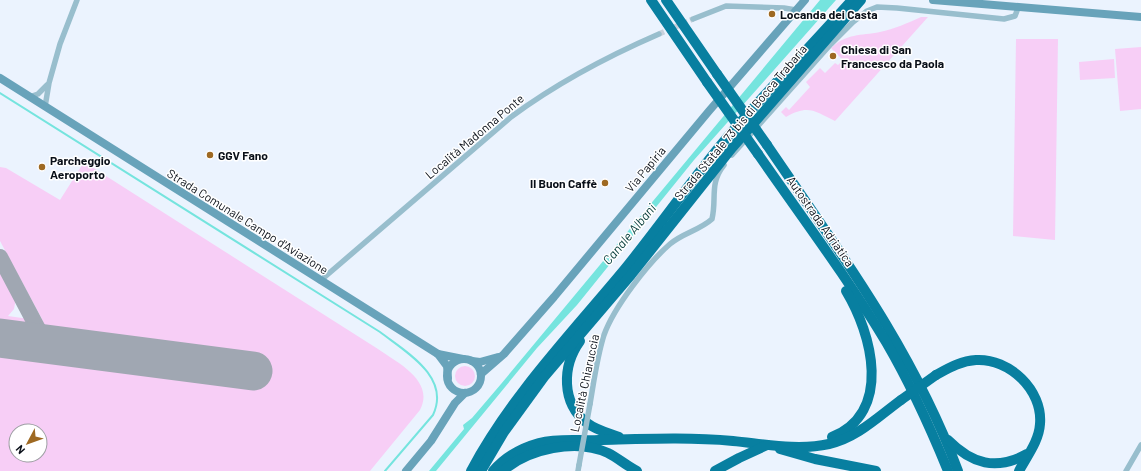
<svg xmlns="http://www.w3.org/2000/svg" width="1141" height="471" viewBox="0 0 1141 471" font-family="Barlow,sans-serif">
	<rect width="100%" height="100%" fill="#ebf3fe"/>
	<g fill="#f7cef6" fill-rule="evenodd">
		<path d="M 921,17 L 928,17 L 835,121 C 815,111 808,104 786,117 L 781,112 L 786,107 L 789,110 L 810,87 L 806,82 L 820,68 L 825,73 L 835,63 L 838,65 L 843,60 L 831,48 C 847,33 860,36 880,32 C 894,29 908,23 921,17 Z"/>
		<path d="M 1016,39 L 1058,39 L 1055,240 L 1013,236 Z"/>
		<path d="M 1141,47 L 1141,109 L 1120,111 L 1115,49 Z"/>
		<path d="M 1114,59 L 1115,78 L 1080,80 L 1079,62 Z"/>
		<path d="M 84,162 L 378,349 C 398,363 435,381 420,410 L 370,471 L 0,471 L 0,270 L 16,298 L 14,309 L 8,316 L 43,321 L 0,241 L 0,167 L 6,168 L 60,200 ZM 16,431 L 40,431 L 40,455 L 16,455 Z"/>
		<circle cx="465" cy="376" r="10"/>
	</g>
	<path fill="#75e4de" d="M 820,0 L 836,0 L 694,160 L 577,305 L 537,348 L 436,471 L 429,471 L 464,429 L 463,425 L 472,418 L 501,384 Z"/>
	<g fill="none" stroke-linecap="round" stroke-linejoin="round">
		<path stroke="#75e4de" stroke-width="2" d="M 0,93 L 380,332 C 406,352 451,377 433,415 L 385,471"/>
		<path stroke="#a0a7b2" stroke-width="16" d="M 0,257 L 46,344"/>
		<path stroke="#a0a7b2" stroke-width="39" d="M 0,338 L 253,371"/>
		<path stroke="#c9d1dc" stroke-width="5.5" stroke-dasharray="5.5 3" stroke-linecap="butt" d="M 659,34 L 693,19"/>
		<g stroke="#98becd" stroke-width="5.5">
			<path d="M 693,19 L 726,6 L 784,8 L 796,10"/>
			<path d="M 29,97 L 38,94 L 47,85"/>
			<path d="M 45,107 L 49,83 L 60,44 L 77,0"/>
			<path d="M 732,155 L 831,44 L 853,22 L 867,11 L 877,7 L 897,8 L 1004,19 L 1015,16 L 1018,8"/>
			<path d="M 320,281 L 511,117 C 557,83 606,57 659,34"/>
			<path d="M 590,404 C 594,381 597,357 604,335 C 614,307 648,263 670,244 C 683,233 700,230 712,219 C 717,198 709,184 724,165"/>
			<path d="M 578,471 L 579,465"/>
			<path d="M 1126,471 L 1141,445"/>
		</g>
		<g stroke="#68a3ba" stroke-width="8">
			<path d="M 933,0 L 1141,17"/>
			<path d="M 0,78 L 438,354 L 447,366 L 448,378"/>
			<path d="M 438,354 L 463,359"/>
			<circle cx="464" cy="376" r="17"/>
			<path d="M 472,361 L 480,362 L 498,357"/>
			<path d="M 481,374 L 504,354 L 554,297 L 709,111 L 805,0"/>
			<path d="M 406,471 L 431,441 L 455,403 L 465,393"/>
		</g>
		<g stroke="#087fa0" stroke-width="10">
			<path d="M 651,0 L 707,82"/>
			<path d="M 666,0 L 717,74"/>
			<path d="M 767,145 C 839,251 913,350 958,471"/>
			<path d="M 758,154 C 801,216 847,277 886,342 C 910,383 930,427 948,471"/>
			<path d="M 580,341 C 562,366 561,403 587,423 C 596,430 608,433 619,437"/>
			<path d="M 936,375 C 949,368 961,361 976,360 C 1009,358 1043,390 1040,424 C 1039,441 1027,456 1019,471"/>
			<path d="M 832,437 C 893,412 872,334 846,291"/>
			<path d="M 948,440 C 972,464 996,471 1027,454"/>
			<path d="M 780,449 L 815,459 L 876,471"/>
			<path d="M 471,471 C 511,396 570,335 624,270 C 659,227 690,182 725,140 C 766,92 810,47 852,0"/>
			<path d="M 481,471 L 504,432 L 544,377 L 631,275 L 732,148 L 861,0"/>
			<path d="M 493,471 C 505,457 521,448 539,443 C 559,438 579,441 599,440 C 644,439 688,437 733,441 C 764,444 798,451 829,444 C 857,438 879,416 901,400"/>
			<path d="M 503,471 C 528,449 576,438 608,453 C 618,458 627,466 637,471"/>
			<path d="M 715,471 L 739,458 L 767,445"/>
		</g>
		<path stroke="#98becd" stroke-width="5.5" d="M 579,465 L 590,404"/>
		<g stroke="#087fa0" stroke-width="10">
			<path d="M 717,74 L 767,145"/>
			<path d="M 707,82 L 758,154"/>
			<path d="M 901,400 L 936,375"/>
		</g>
	</g>
	<g fill="#9e6922" stroke="#fff" stroke-width="1.5">
		<circle cx="772" cy="14" r="4"/>
		<circle cx="833" cy="56" r="4"/>
		<circle cx="210" cy="155" r="4"/>
		<circle cx="42" cy="167" r="4"/>
		<circle cx="605" cy="183" r="4"/>
	</g>
	<g text-anchor="middle" dominant-baseline="central" stroke-width="3" stroke-linejoin="round" paint-order="stroke">
		<g font-size="12" font-weight="bold" fill="#090f18" stroke="#fff" text-anchor="start">
			<text x="780" y="14">Locanda dei Casta</text>
			<text x="841" y="49">Chiesa di San<tspan x="841" dy="14">Francesco da Paola</tspan></text>
			<text x="218" y="155">GGV Fano</text>
			<text x="50" y="160">Parcheggio<tspan x="50" dy="14">Aeroporto</tspan></text>
			<text x="597" y="183" text-anchor="end">Il Buon Caffè</text>
		</g>
		<g font-size="12" fill="#090f18" stroke="#fff">
			<text transform="translate(740 122) rotate(-50)">Strada Statale 73 bis di Bocca Trabaria</text>
			<text transform="translate(474 136) rotate(-40)">Località Madonna Ponte</text>
			<text transform="translate(645 169) rotate(-50)">Via Papiria</text>
			<text transform="translate(248 221) rotate(32)">Strada Comunale Campo d'Aviazione</text>
			<text transform="translate(821 221) rotate(55)">Autostrada Adriatica</text>
			<text transform="translate(584 383) rotate(-78)">Località Chiaruccia</text>
		</g>
		<g font-size="13" font-style="italic" fill="#003936" stroke="#fff">
			<text transform="translate(629 234) rotate(-50)">Canale Albani</text>
		</g>
	</g>
	<g transform="translate(28 443) rotate(229)"><circle r="19" fill="#ffffff" stroke="#9d9fa3"/>
	<path d="M0-3L7 15L0 10L-7 15Z" fill="#9e6922"/>
	<text y="-6" font-size="11" font-weight="bold" text-anchor="middle" fill="#090f18">N</text>
	</g>
</svg>
